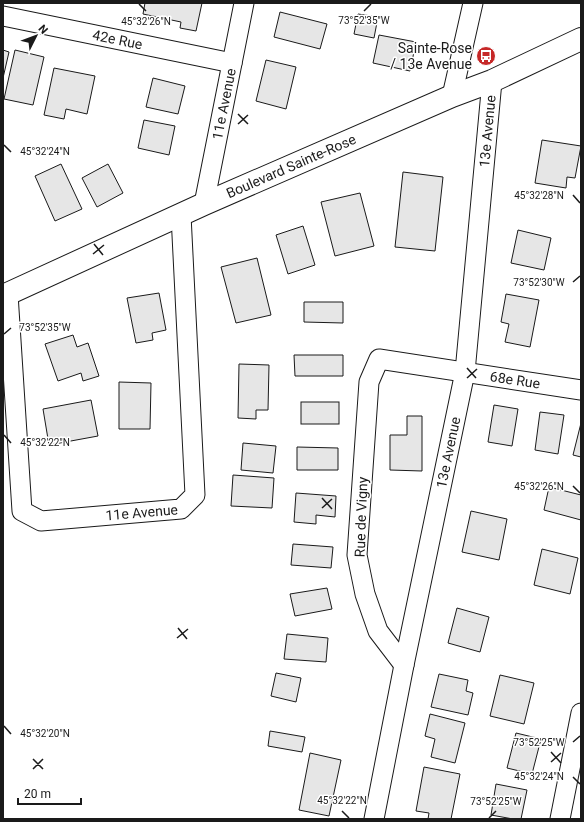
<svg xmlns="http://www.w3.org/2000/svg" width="584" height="822" viewBox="0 0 584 822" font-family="Roboto,sans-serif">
	<rect width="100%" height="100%" fill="#fff"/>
	<g fill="#e6e6e6" stroke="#1a1a1a">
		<path d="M 145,3 L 202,3 L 196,31 L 180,28 L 181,22 L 143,14 Z"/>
		<path d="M 280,12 L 327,24 L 320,49 L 274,37 Z"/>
		<path d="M 358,14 L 378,17 L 374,38 L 354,34 Z"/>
		<path d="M 379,35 L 416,42 L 410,71 L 373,63 Z"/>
		<path d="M 3,50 L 9,52 L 3,78 Z"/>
		<path d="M 15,50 L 44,57 L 33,105 L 4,99 Z"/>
		<path d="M 266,60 L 296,67 L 286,109 L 256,101 Z"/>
		<path d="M 54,68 L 95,76 L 87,114 L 66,109 L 64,119 L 44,115 Z"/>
		<path d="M 153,78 L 185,86 L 178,114 L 146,107 Z"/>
		<path d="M 144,120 L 175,126 L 169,155 L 138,148 Z"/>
		<path d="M 542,140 L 581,146 L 575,178 L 567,177 L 566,188 L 535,183 Z"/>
		<path d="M 61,164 L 82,209 L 55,221 L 35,176 Z"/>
		<path d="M 108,164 L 123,193 L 97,207 L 82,178 Z"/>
		<path d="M 403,172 L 443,177 L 435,251 L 395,247 Z"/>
		<path d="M 360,193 L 374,246 L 335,256 L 321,202 Z"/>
		<path d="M 303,226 L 315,265 L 288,274 L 276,235 Z"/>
		<path d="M 518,230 L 551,238 L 544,270 L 511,263 Z"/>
		<path d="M 257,258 L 271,315 L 236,323 L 221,267 Z"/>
		<path d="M 159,293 L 166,330 L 152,333 L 153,340 L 136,343 L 127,298 Z"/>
		<path d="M 506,294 L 539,300 L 530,347 L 505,342 L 509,324 L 501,322 Z"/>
		<path d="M 304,302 L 343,302 L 343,323 L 304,322 Z"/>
		<path d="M 73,335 L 77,347 L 88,343 L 99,376 L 83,381 L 81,373 L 58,381 L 45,344 Z"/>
		<path d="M 294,355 L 343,355 L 343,376 L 295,376 Z"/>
		<path d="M 239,364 L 269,365 L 268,410 L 256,410 L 256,419 L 238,418 Z"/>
		<path d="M 119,382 L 151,383 L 150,429 L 119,429 Z"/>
		<path d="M 91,400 L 98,436 L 49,445 L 43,409 Z"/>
		<rect x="301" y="402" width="38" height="22"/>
		<path d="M 494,405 L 518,409 L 512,446 L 488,442 Z"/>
		<path d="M 540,412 L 564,415 L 558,454 L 535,450 Z"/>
		<path d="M 407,416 L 422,416 L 422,471 L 390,470 L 390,435 L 407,435 Z"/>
		<path d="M 581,423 L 581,457 L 573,455 Z"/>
		<path d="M 243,443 L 276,446 L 273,473 L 241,470 Z"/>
		<path d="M 297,447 L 338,448 L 338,470 L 297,470 Z"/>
		<path d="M 233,475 L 274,478 L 272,508 L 231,506 Z"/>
		<path d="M 549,487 L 581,495 L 581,520 L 544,510 Z"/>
		<path d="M 296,493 L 336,496 L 335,517 L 316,515 L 316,524 L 294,522 Z"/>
		<path d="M 471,511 L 507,519 L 499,560 L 462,552 Z"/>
		<path d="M 293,544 L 333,547 L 331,568 L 291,565 Z"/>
		<path d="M 542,549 L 578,558 L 570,594 L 534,585 Z"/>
		<path d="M 327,588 L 332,609 L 295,616 L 290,594 Z"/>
		<path d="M 457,608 L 489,617 L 480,652 L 448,643 Z"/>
		<path d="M 287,634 L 328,638 L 326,662 L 284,659 Z"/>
		<path d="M 276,673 L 301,678 L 296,702 L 271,696 Z"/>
		<path d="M 439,674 L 468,680 L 466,691 L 473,693 L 468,715 L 431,707 Z"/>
		<path d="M 500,675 L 534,683 L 524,724 L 490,716 Z"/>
		<path d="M 430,714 L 465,723 L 455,763 L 431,757 L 435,739 L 425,736 Z"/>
		<path d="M 270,731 L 305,737 L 302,752 L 268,746 Z"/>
		<path d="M 516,733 L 541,739 L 532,774 L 507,768 Z"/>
		<path d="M 310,753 L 341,760 L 329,816 L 299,810 Z"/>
		<path d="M 424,767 L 460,774 L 451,819 L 428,819 L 429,813 L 416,811 Z"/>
		<path d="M 496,784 L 527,790 L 521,819 L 513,819 L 491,815 Z"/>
	</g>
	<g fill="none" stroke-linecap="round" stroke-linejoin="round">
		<g stroke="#1a1a1a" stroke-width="21">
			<g id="minor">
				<path id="s1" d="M 3,16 L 232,63"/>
				<path d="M 452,96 L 473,3"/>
				<path id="s2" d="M 204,204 L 244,3"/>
				<path id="s3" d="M 8,294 L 22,511 L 41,521 L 181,509 L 195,495 L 181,215"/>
				<path id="s4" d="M 404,665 L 378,631 L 365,594 L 357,555 L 369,382 L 379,359 L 581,390"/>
				<path id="s5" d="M 374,819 L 404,665 L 465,372 L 492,81"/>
				<path d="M 560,819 L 581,713"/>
			</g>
		</g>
		<g stroke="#1a1a1a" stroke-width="24">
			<g id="tertiary">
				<path id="s6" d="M 3,296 L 204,204 L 452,96 L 492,81 L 581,39"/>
			</g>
		</g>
		<use href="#minor" stroke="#fff" stroke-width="19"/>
		<use href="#tertiary" stroke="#fff" stroke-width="22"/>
	</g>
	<path fill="none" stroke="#1a1a1a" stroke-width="1.5" d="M 139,4 L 146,11M 364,11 L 371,4M 238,114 L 248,124M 238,124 L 248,115M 4,145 L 11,152M 573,195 L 580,203M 94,244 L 103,255M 93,254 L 104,245M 573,282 L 580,276M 4,334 L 11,328M 467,368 L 476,378M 467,378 L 477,369M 4,435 L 11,443M 573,486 L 580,493M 322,498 L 332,509M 322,508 L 332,499M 178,628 L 187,639M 177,638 L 188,629M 4,726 L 11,734M 573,742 L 580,736M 551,752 L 561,763M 33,759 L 43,769M 551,762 L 561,753M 33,769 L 43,759M 573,777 L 580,784M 342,811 L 349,818M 489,818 L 496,811"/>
	<defs>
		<g id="bus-disc" transform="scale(1)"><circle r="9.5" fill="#c62828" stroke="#fff"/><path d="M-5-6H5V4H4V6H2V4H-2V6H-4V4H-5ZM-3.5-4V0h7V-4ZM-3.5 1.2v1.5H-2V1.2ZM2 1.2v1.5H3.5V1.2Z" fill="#fff"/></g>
	</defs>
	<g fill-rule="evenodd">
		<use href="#bus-disc" x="486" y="56"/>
	</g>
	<g text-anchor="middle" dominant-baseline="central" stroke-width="3" stroke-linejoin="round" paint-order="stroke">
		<g font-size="14" fill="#1a1a1a" stroke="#fff">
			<text stroke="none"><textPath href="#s1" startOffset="117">42e Rue</textPath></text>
			<text stroke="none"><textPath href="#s2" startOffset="102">11e Avenue</textPath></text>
			<text stroke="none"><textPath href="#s5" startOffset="698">13e Avenue</textPath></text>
			<text stroke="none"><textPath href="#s6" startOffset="316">Boulevard Sainte-Rose</textPath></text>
			<text stroke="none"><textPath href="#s4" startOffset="458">68e Rue</textPath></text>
			<text stroke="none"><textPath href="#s5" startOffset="374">13e Avenue</textPath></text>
			<text stroke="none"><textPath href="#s3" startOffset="340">11e Avenue</textPath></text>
			<text transform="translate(361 517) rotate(-88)">Rue de Vigny</text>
		</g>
		<g font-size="14" fill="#1a1a1a" stroke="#fff" text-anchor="end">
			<text x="472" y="48">Sainte-Rose<tspan x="472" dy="16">/ 13e Avenue</tspan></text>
		</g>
	</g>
	<g font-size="10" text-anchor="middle" fill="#1a1a1a" stroke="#fff" stroke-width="3" stroke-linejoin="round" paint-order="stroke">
		<text x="364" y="24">73°52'35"W</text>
		<text x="146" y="25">45°32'26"N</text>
		<text x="45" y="155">45°32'24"N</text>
		<text x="539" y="199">45°32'28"N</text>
		<text x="539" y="286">73°52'30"W</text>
		<text x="45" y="331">73°52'35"W</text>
		<text x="45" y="446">45°32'22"N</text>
		<text x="539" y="490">45°32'26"N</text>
		<text x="45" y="737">45°32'20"N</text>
		<text x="539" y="746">73°52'25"W</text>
		<text x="539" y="780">45°32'24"N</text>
		<text x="342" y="804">45°32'22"N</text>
		<text x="496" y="805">73°52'25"W</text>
	</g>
	<rect width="584" height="822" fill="none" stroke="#1a1a1a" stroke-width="8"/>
	<g transform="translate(36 36) rotate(48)" stroke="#ffffff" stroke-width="3" paint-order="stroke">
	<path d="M0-3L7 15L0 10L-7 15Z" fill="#1a1a1a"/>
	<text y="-6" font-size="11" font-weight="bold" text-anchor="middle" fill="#1a1a1a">N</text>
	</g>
	<path d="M18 798v6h63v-6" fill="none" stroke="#1a1a1a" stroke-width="2"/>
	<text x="24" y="798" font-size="12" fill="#1a1a1a" stroke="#ffffff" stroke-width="3" paint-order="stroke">20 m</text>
</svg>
